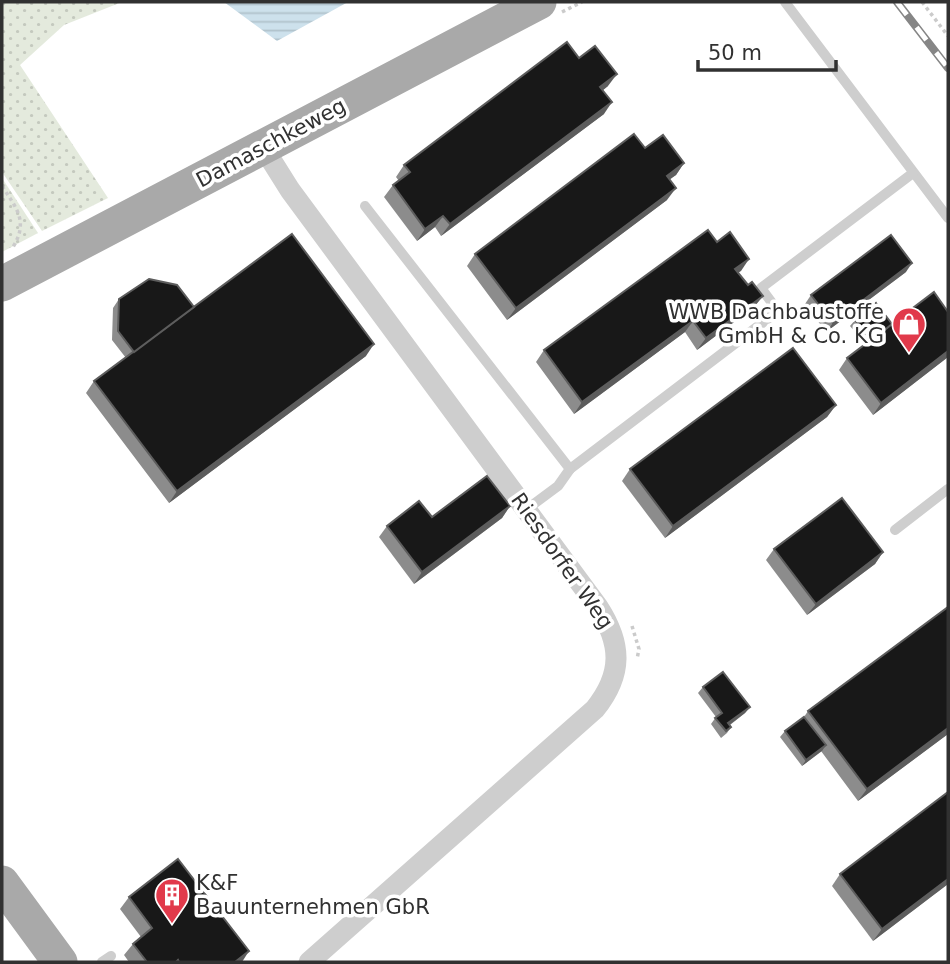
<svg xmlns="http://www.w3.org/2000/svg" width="950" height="964" viewBox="0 0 950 964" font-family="'DejaVu Sans',sans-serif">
	<defs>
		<pattern id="grass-dots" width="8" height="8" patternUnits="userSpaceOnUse" patternTransform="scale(1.75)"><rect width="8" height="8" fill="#e4eadd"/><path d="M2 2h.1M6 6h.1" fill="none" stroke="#c4c9be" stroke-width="1.8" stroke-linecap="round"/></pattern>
		<pattern id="water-rules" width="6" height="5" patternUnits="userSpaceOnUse" patternTransform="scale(1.75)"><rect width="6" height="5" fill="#cde1ec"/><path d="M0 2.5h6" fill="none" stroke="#b0c2cb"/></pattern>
	</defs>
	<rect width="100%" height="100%" fill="#fff"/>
	<g fill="url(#grass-dots)">
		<path d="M 2,2 L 122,2 L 64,25 L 20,65 L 108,198 L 42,231 L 2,172 Z"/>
		<path d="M 2,178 L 38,233 L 2,252 Z"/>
	</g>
	<path fill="url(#water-rules)" d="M 224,2 L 348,2 L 277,41 Z"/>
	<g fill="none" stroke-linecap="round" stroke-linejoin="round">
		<g stroke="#cbcbcb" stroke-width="3.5" stroke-dasharray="3.5 3.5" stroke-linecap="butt">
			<path d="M 922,2 L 948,36"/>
			<path d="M 562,12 L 582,2"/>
			<path d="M 2,186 C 16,208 29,221 13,247"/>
			<path d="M 632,626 L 639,649 L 637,659"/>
		</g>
		<g stroke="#cecece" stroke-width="10">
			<path d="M 785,2 L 948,218"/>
			<path d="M 365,206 L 570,469 L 778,311 L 761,288 L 913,173"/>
			<path d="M 527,509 L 558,486 L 570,469"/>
			<path d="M 895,530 L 948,489"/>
			<path d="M 102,962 L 111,956"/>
		</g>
		<path stroke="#cecece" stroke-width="21" d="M 263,147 L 290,190 L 598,607 C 622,644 623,674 595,709 L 309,962"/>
		<g stroke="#a9a9a9" stroke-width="35">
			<path d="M 2,284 L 539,2"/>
			<path d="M 2,883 L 60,962"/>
		</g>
		<g stroke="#868686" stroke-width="8">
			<path id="rail" d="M 897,2 L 948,68"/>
		</g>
		<use href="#rail" stroke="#fff" stroke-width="5" stroke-dasharray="16" stroke-linecap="butt"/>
	</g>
	<g fill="#8c8c8c">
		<path d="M 579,58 L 608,86 L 603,90 L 604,114 L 441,236 L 435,227 L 417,241 L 384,197 L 393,185 L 399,181 L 396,177 L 404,165 Z"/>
		<path d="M 684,163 L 676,175 L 669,179 L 667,200 L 507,320 L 467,266 L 475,254 Z"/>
		<path d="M 717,242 L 749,259 L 738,272 L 748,285 L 763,296 L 754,307 L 697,350 L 685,332 L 574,414 L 536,362 L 544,350 Z"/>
		<path d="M 906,272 L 826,332 L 805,304 L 811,295 Z"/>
		<path d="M 119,299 L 194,307 L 366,356 L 169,503 L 86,393 L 94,381 L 126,358 L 112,340 L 113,308 Z"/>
		<path d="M 948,312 L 948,357 L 873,415 L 839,370 L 847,358 L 876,336 L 873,333 L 863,341 L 850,326 L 855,320 L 892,324 Z"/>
		<path d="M 836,405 L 827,417 L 665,538 L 622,481 L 630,469 Z"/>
		<path d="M 510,506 L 502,518 L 414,584 L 379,537 L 387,526 L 432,517 Z"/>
		<path d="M 774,549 L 883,552 L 875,564 L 807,615 L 766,560 Z"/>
		<path d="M 948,607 L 948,734 L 858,801 L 821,751 L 802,766 L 780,737 L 785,731 L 804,717 L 808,711 Z"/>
		<path d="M 703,687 L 750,707 L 745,713 L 730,725 L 731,727 L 727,733 L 721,738 L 711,724 L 716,717 L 698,693 Z"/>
		<path d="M 948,792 L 948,884 L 873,941 L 832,886 L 840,874 Z"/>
		<path d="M 129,897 L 242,962 L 129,962 L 124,955 L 133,944 L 141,937 L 120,909 Z"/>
	</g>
	<g fill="#5d5d5d">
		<path d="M 617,74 L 608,86 L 592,99 L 600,87 Z"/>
		<path d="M 612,102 L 604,114 L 441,236 L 450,224 Z"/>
		<path d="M 684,163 L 676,175 L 658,188 L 667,176 Z"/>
		<path d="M 676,188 L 667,200 L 507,320 L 516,308 Z"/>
		<path d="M 443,216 L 435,227 L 417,241 L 425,229 Z"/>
		<path d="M 749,259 L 741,271 L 727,280 L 735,269 Z"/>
		<path d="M 912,263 L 906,272 L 826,332 L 833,323 Z"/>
		<path d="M 763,296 L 754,307 L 697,350 L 706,338 Z"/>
		<path d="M 693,321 L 685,332 L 574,414 L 582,402 Z"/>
		<path d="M 878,327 L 873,333 L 863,341 L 867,335 Z"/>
		<path d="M 374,344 L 366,356 L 169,503 L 177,491 Z"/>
		<path d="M 948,351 L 948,357 L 873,415 L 881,403 Z"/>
		<path d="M 836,405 L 827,417 L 665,538 L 673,526 Z"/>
		<path d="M 510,506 L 502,518 L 414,584 L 422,572 Z"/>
		<path d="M 883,552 L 875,564 L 807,615 L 816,604 Z"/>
		<path d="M 750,707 L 745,713 L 724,729 L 728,723 Z"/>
		<path d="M 948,728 L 948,734 L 858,801 L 867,789 Z"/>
		<path d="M 826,745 L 822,751 L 802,766 L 806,760 Z"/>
		<path d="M 948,879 L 948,884 L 873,941 L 882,929 Z"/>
		<path d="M 249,951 L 242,962 L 235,962 Z"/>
	</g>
	<g fill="#181818" stroke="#5d5d5d" stroke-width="2">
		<path d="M 567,42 L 579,58 L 595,46 L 617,74 L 600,87 L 612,102 L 450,224 L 443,216 L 425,229 L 393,185 L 410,172 L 404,165 Z"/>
		<path d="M 634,134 L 645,148 L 663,135 L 684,163 L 667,176 L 676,188 L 516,308 L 475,254 Z"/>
		<path d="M 708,230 L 717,242 L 730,232 L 749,259 L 735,269 L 748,285 L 752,282 L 763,296 L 706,338 L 693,321 L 582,402 L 544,350 Z"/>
		<path d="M 292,234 L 374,344 L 177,491 L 94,381 Z"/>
		<path d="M 891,235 L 912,263 L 833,323 L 811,295 Z"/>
		<path d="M 149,279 L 177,285 L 194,307 L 134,352 L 118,331 L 119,299 Z"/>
		<path d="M 934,292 L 948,312 L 948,351 L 881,403 L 847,358 Z"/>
		<path d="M 876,303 L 892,324 L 882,332 L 878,327 L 867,335 L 855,320 Z"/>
		<path d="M 793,348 L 836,405 L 673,526 L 630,469 Z"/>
		<path d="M 487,476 L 510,506 L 422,572 L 387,526 L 419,501 L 432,517 Z"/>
		<path d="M 842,498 L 883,552 L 816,604 L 774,549 Z"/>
		<path d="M 948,607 L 948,728 L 867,789 L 808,711 Z"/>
		<path d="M 723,672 L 750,707 L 728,723 L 731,727 L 726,731 L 715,718 L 722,713 L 703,687 Z"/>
		<path d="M 804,717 L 826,745 L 806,760 L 785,731 Z"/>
		<path d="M 948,792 L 948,879 L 882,929 L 840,874 Z"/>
		<path d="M 178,859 L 249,951 L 235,962 L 179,962 L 178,960 L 176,962 L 147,962 L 133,944 L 152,928 L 129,897 Z"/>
	</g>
	<defs>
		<g id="shop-pin" transform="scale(1.75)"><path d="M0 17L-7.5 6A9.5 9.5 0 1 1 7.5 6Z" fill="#e13a4b" stroke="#fff"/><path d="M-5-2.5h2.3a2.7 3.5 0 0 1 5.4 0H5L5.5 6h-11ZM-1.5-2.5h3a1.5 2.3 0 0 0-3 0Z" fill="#fff"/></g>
		<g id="building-pin" transform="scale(1.75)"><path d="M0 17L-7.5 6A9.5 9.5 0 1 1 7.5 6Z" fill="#e13a4b" stroke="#fff"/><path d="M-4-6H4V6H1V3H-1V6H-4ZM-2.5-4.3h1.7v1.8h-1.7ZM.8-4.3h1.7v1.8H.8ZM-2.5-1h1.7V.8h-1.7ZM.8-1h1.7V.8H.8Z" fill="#fff"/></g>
	</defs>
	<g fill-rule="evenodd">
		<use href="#shop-pin" x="909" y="324"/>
		<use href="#building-pin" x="172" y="895"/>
	</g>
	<g text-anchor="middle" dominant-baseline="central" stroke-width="7" stroke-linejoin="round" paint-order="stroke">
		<g font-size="21" fill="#313131" stroke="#fff">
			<text transform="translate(271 143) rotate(-28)">Damaschkeweg</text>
			<text transform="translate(562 561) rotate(55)">Riesdorfer Weg</text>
		</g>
		<g font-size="21" fill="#313131" stroke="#fff" text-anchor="end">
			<text x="884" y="312">WWB Dachbaustoffe<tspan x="884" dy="24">GmbH &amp; Co. KG</tspan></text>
			<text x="196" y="883" text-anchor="start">K&amp;F<tspan x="196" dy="24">Bauunternehmen GbR</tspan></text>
		</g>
	</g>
	<rect width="950" height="964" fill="none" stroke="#313131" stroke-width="7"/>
	<path d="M698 60v10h138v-10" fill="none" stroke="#313131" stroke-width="3.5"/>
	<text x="708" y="60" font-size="21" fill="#313131" stroke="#ffffff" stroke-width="5" paint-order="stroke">50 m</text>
</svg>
